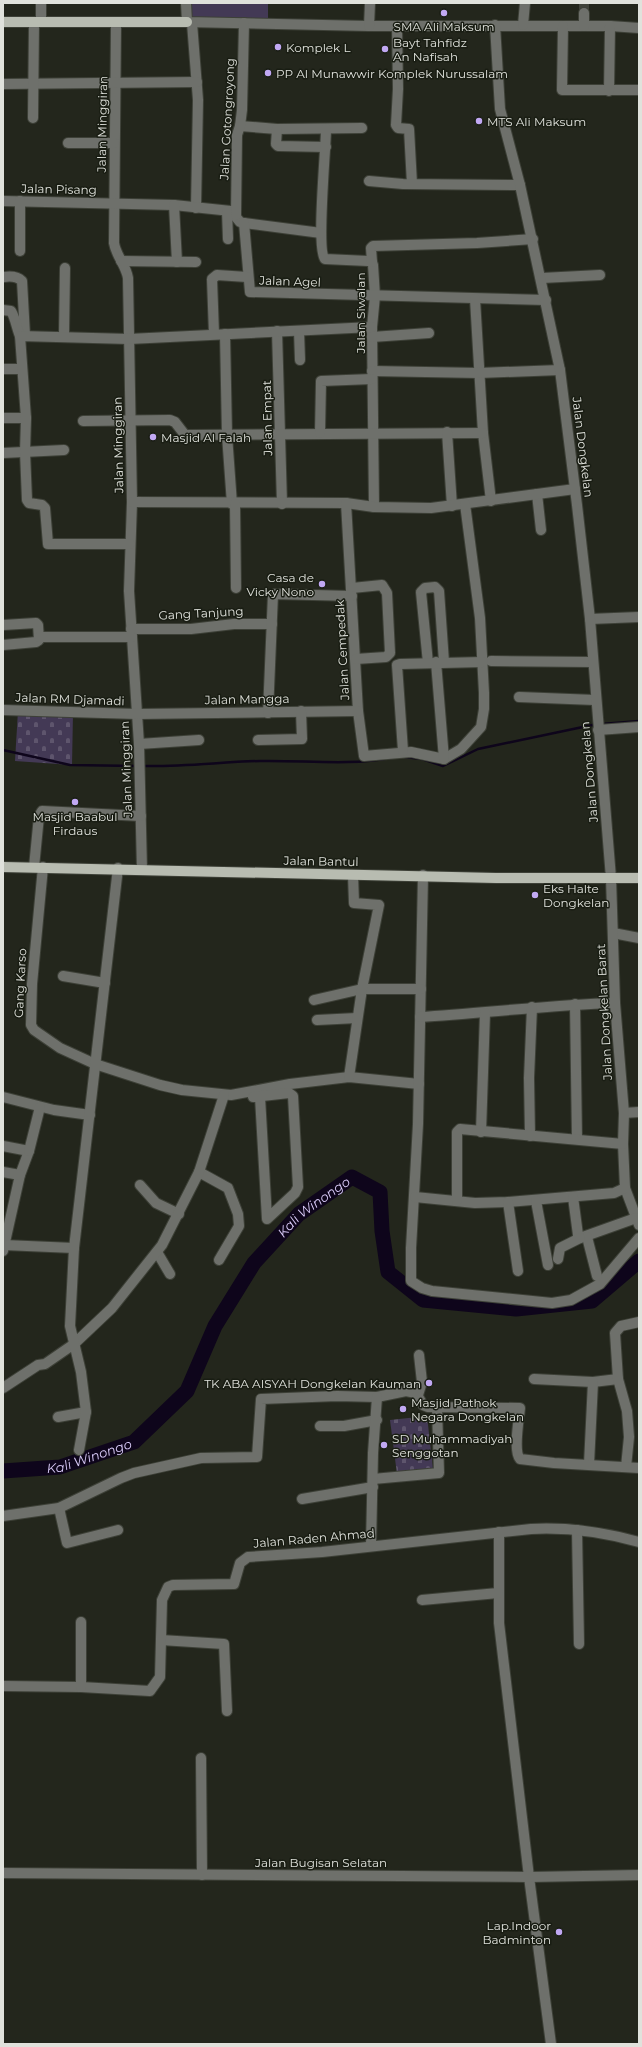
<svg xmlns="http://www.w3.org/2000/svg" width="642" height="2047" viewBox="0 0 642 2047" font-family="Montserrat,sans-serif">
	<defs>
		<pattern id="cemetery-stones" width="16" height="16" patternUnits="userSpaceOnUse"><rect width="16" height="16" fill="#433955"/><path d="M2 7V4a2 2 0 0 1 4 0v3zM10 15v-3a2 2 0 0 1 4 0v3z" fill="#5e556d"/></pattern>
	</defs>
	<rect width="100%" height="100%" fill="#23261c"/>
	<g fill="url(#cemetery-stones)">
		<path d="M 18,711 L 73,712 L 72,765 L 15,761 Z"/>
		<path d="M 427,1416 L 433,1469 L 397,1474 L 390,1420 Z"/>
	</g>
	<rect fill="#433955" x="189" y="3" width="79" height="16"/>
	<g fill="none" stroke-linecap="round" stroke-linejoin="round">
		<g stroke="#0e051b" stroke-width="2.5">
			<path d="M 602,724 L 639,721"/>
			<path d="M 3,750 L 70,765 L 137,766"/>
			<path d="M 405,757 L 422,759 L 443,766 L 478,749 L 597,724"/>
			<path d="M 142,766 C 182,767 221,762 260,761 C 304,760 347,766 391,758"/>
		</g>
		<path stroke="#0e051b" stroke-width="15" id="s1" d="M 3,1471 L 60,1467 L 134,1442 L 187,1391 L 215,1326 L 254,1263 L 299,1214 L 352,1177 L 380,1192 L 382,1231 L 388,1272 L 423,1300 L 516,1309 L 592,1301 L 639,1261"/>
		<path stroke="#3f4239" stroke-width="10" stroke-dasharray="10 5" stroke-linecap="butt" d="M 584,3 L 584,13"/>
		<g stroke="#3d4037" stroke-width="12">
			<g id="minor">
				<path d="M 41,3 L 41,22"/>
				<path d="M 186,3 L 187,22 L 369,26 L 610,26 L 639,28"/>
				<path d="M 584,13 L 584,26"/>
				<path d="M 116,23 L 114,243 C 116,256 126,265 128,278 L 132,502 L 129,591 L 139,744 L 142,870"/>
				<path d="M 192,23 L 198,100 L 196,208"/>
				<path d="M 523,25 L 525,3"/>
				<path d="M 369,26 L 370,3"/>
				<path d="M 397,26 L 398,89 L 396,125 L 398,128 L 409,129 L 412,184"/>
				<path d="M 563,26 L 562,90 L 639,90"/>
				<path d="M 3,84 L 197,82"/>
				<path d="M 609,91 L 610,26"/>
				<path d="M 33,118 L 34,22"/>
				<path d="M 240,126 L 277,129 L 362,128"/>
				<path d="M 277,129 L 276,144 L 278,146 L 326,147"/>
				<path d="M 326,129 C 326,149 316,250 325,259 L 368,261 L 372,262 L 373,265 L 375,296 L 372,327 L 374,507"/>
				<path d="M 68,143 L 114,143"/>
				<path d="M 369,181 L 403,184 L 520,185"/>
				<path d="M 3,201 L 174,205 L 231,211 L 240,222 L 244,223 L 321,233"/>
				<path d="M 174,205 L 177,262"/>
				<path d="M 227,211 L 228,239"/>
				<path d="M 236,215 L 237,135 L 240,126 L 242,110 L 244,23"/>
				<path d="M 244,223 L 250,292 L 546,300"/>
				<path d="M 20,251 L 20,201"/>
				<path d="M 121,261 L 196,262"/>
				<path d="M 372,262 L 371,248 L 373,246 L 477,243 L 533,239"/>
				<path d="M 4,277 C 11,276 17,276 22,281 L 25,335"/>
				<path d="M 542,278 L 600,275"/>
				<path d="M 475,299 L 483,433 L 491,501"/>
				<path d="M 3,310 L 11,311 C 15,317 17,329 20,336"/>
				<path d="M 277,331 L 282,504"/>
				<path d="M 299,331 L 300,360"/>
				<path d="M 214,334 L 212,279 L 217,275 L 247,277"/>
				<path d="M 225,334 L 227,435 L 232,504"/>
				<path d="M 64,336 L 65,268"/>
				<path d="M 372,337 L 429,333"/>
				<path d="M 3,369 L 21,369"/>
				<path d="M 372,371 L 479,373 L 560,370"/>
				<path d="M 3,418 L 26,418"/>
				<path d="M 83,421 L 170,420 L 175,422 L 185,435 L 483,433"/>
				<path d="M 447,432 L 452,506"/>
				<path d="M 320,433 L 321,381 L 372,379"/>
				<path d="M 3,453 L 64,450"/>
				<path d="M 537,494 L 541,530"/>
				<path d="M 132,502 L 346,503 L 374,507 L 431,508 L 575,489"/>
				<path d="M 346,503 L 358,711 L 364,756 L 411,752 L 444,759 L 461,749 L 481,727 L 484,709 L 484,693 L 480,618 L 465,504"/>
				<path d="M 235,504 L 236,588"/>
				<path d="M 130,544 L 48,544 L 45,508 L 42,505 L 29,503 L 27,500 L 25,452 L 26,418 L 20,336 L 129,339 L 372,327"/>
				<path d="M 352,588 L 382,585 L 387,593 L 390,653 L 386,657 L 356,659"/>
				<path d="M 590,619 L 639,617"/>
				<path d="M 3,625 L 36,623 L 38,625 L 39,640 L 36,642 L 3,645"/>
				<path d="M 131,629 L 191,629 L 234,624 L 272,624"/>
				<path d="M 39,637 L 132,637"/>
				<path d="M 491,661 L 592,662"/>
				<path d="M 436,662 L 444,759"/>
				<path d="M 428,663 L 421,592 L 425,588 L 435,587 L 439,591 L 444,662"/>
				<path d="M 519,697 L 595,700"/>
				<path d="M 3,710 L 137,714 L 358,711"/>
				<path d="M 268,713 L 273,594 L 352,596"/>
				<path d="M 598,730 L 639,727"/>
				<path d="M 258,740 L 302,739 L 301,711"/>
				<path d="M 139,744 L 199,740"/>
				<path d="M 403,751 L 397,665 L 400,664 L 483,662"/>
				<path d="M 34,867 L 39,816 L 42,811 L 141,816"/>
				<path d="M 43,867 L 32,984 L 31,1025 L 34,1030 L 60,1048 L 95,1064 L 160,1085 L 182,1090 L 231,1095 L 290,1084 L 349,1077 L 419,1084"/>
				<path d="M 423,875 L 418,1124 L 411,1248 L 411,1281 L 422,1288 L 432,1291 L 552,1303 L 571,1300 L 600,1284 L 639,1238"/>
				<path d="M 613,933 L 639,938"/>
				<path d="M 63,976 L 105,983"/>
				<path d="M 314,1000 L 362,989 L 421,989"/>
				<path d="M 575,1004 L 577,1139"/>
				<path d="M 420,1017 C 485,1013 550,1005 615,1003"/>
				<path d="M 317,1020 L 357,1018"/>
				<path d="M 349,1077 L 362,989 L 379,905 L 354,903 L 353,875"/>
				<path d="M 3,1097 L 54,1110 L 90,1115"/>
				<path d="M 253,1097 L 289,1093 L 293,1096 L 298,1187 L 295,1193 L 267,1219 L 260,1097"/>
				<path d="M 624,1113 L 639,1112"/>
				<path d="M 481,1132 L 485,1013"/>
				<path d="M 530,1136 L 529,1078 L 532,1007"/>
				<path d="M 3,1146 L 29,1151 L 20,1175 L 3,1251"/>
				<path d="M 29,1151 L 40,1107"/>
				<path d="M 3,1172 L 20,1175"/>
				<path d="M 199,1172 L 228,1188 L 238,1214 L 239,1226 L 219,1260"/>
				<path d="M 140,1185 L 156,1203 L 179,1214"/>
				<path d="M 625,1188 L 639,1225"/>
				<path d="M 415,1197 L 475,1203 L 508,1202 L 614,1193 L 625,1188 L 623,1144 L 624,1113 L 615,1003 L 611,878 L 590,619 L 577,505 L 560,370 L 520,185 L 500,109 L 495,25"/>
				<path d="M 573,1197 L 578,1235 L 580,1238 L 636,1218"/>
				<path d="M 457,1201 L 457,1132 L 460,1129 L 623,1144"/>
				<path d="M 536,1201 L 548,1265"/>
				<path d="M 508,1202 L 518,1271"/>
				<path d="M 587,1237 L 597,1276"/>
				<path d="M 4,1245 L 74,1248"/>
				<path d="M 157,1252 L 170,1274"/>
				<path d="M 558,1259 L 560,1248 L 580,1238"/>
				<path d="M 534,1379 L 593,1382 L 618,1379"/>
				<path d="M 3,1388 L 38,1365 L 45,1364 L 74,1344 L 112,1308 L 162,1245 L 199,1172 L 224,1095"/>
				<path d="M 418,1395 L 422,1382 L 419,1355"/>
				<path d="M 58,1417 L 86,1412"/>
				<path d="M 320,1426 L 344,1426 L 377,1420"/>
				<path d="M 79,1450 L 86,1412 L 81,1372 L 70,1326 L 74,1248 L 118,868"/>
				<path d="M 589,1464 L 593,1382"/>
				<path d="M 626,1467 L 629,1437 L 627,1411 L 618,1379 L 615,1333 L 621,1326 L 639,1322"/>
				<path d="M 373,1479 L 439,1473 L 437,1408"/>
				<path d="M 302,1499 L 373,1487"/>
				<path d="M 59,1508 L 67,1543 L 118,1530"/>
				<path d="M 3,1516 L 59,1508 L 121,1478 L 134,1473 L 201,1458 L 257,1457 L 261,1399 L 337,1396 L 377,1397 L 406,1391 L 416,1393 L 423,1405 L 428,1407 L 520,1408 C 519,1419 513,1451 520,1459 L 554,1463 L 639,1468"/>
				<path d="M 577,1530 L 579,1644"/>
				<path d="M 499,1532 L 499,1623 L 529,1877 L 551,2044"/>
				<path d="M 371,1546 L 373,1453 L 377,1397"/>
				<path d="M 422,1600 L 498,1593"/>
				<path d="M 161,1640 L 224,1644 L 227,1711"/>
				<path d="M 3,1686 L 81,1687 L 150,1691 L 160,1677 L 162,1600 L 168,1587 L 173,1585 L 234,1584 L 240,1563 L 248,1557 L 322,1552 L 531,1529 C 568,1527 603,1532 639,1542"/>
				<path d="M 81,1687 L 81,1622"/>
				<path d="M 201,1758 L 202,1875"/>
				<path d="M 3,1873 L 529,1877 L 639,1875"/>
			</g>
		</g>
		<g stroke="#3d4037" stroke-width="12">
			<g id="major">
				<path d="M 3,22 L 187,22"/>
				<path d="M 3,867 L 496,878 L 639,878"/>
			</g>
		</g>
		<use href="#minor" stroke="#6e706b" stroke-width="10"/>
		<use href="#major" stroke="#b8bcb1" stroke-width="10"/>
	</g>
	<g fill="#c1a8f3" stroke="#191d13" stroke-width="1.5">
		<circle cx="444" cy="13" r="4"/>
		<circle cx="278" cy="47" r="4"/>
		<circle cx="385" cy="49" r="4"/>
		<circle cx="268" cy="73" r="4"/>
		<circle cx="479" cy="121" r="4"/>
		<circle cx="153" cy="437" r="4"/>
		<circle cx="322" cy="584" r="4"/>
		<circle cx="75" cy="802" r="4"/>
		<circle cx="535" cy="895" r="4"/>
		<circle cx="429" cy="1383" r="4"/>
		<circle cx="403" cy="1409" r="4"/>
		<circle cx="384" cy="1445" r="4"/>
		<circle cx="559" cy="1932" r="4"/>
	</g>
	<g text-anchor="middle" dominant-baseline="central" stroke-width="3" stroke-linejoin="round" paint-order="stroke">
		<g font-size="12" fill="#e0e2dc" stroke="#191d13" text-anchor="start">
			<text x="444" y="26" text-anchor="middle">SMA Ali Maksum</text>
			<text x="393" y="42">Bayt Tahfidz<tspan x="393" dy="14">An Nafisah</tspan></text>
			<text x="286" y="47">Komplek L</text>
			<text x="276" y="73">PP Al Munawwir Komplek Nurussalam</text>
			<text x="487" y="121">MTS Ali Maksum</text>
			<text x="161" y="437">Masjid Al Falah</text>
			<text x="314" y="577" text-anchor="end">Casa de<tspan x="314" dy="14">Vicky Nono</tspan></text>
			<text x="75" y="816" text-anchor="middle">Masjid Baabul<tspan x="75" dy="14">Firdaus</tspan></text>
			<text x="543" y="888">Eks Halte<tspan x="543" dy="14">Dongkelan</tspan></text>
			<text x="421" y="1383" text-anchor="end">TK ABA AISYAH Dongkelan Kauman</text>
			<text x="411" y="1402">Masjid Pathok<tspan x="411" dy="14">Negara Dongkelan</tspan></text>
			<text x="392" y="1438">SD Muhammadiyah<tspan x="392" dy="14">Senggotan</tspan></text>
			<text x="551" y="1925" text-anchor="end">Lap.Indoor<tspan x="551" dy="14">Badminton</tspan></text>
		</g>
		<g font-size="12" fill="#e0e2dc" stroke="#191d13">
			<text transform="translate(227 119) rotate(-87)">Jalan Gotongroyong</text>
			<text transform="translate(102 124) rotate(-89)">Jalan Minggiran</text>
			<text transform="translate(59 189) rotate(1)">Jalan Pisang</text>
			<text transform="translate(290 281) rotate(2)">Jalan Agel</text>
			<text transform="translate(360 313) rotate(-90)">Jalan Siwalan</text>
			<text transform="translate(267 418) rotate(-91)">Jalan Empat</text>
			<text transform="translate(118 445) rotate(-91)">Jalan Minggiran</text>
			<text transform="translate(583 447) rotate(83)">Jalan Dongkelan</text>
			<text transform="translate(201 613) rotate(-3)">Gang Tanjung</text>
			<text transform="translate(342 650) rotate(-93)">Jalan Cempedak</text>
			<text transform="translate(70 699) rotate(2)">Jalan RM Djamadi</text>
			<text transform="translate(247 699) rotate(-1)">Jalan Mangga</text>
			<text transform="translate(126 769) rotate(-92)">Jalan Minggiran</text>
			<text transform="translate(589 772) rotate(-95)">Jalan Dongkelan</text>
			<text transform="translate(321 861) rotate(1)">Jalan Bantul</text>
			<text transform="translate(20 983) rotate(-87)">Gang Karso</text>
			<text transform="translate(604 1012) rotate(-93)">Jalan Dongkelan Barat</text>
			<text transform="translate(314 1538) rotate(-5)">Jalan Raden Ahmad</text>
			<text x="321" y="1862">Jalan Bugisan Selatan</text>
		</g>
		<g font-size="13" font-style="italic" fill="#daccf9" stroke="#191d13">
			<text stroke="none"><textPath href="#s1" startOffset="436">Kali Winongo</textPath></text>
			<text stroke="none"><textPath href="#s1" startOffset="88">Kali Winongo</textPath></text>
		</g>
	</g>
	<rect width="642" height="2047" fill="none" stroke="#e0e2dc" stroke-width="8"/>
</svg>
